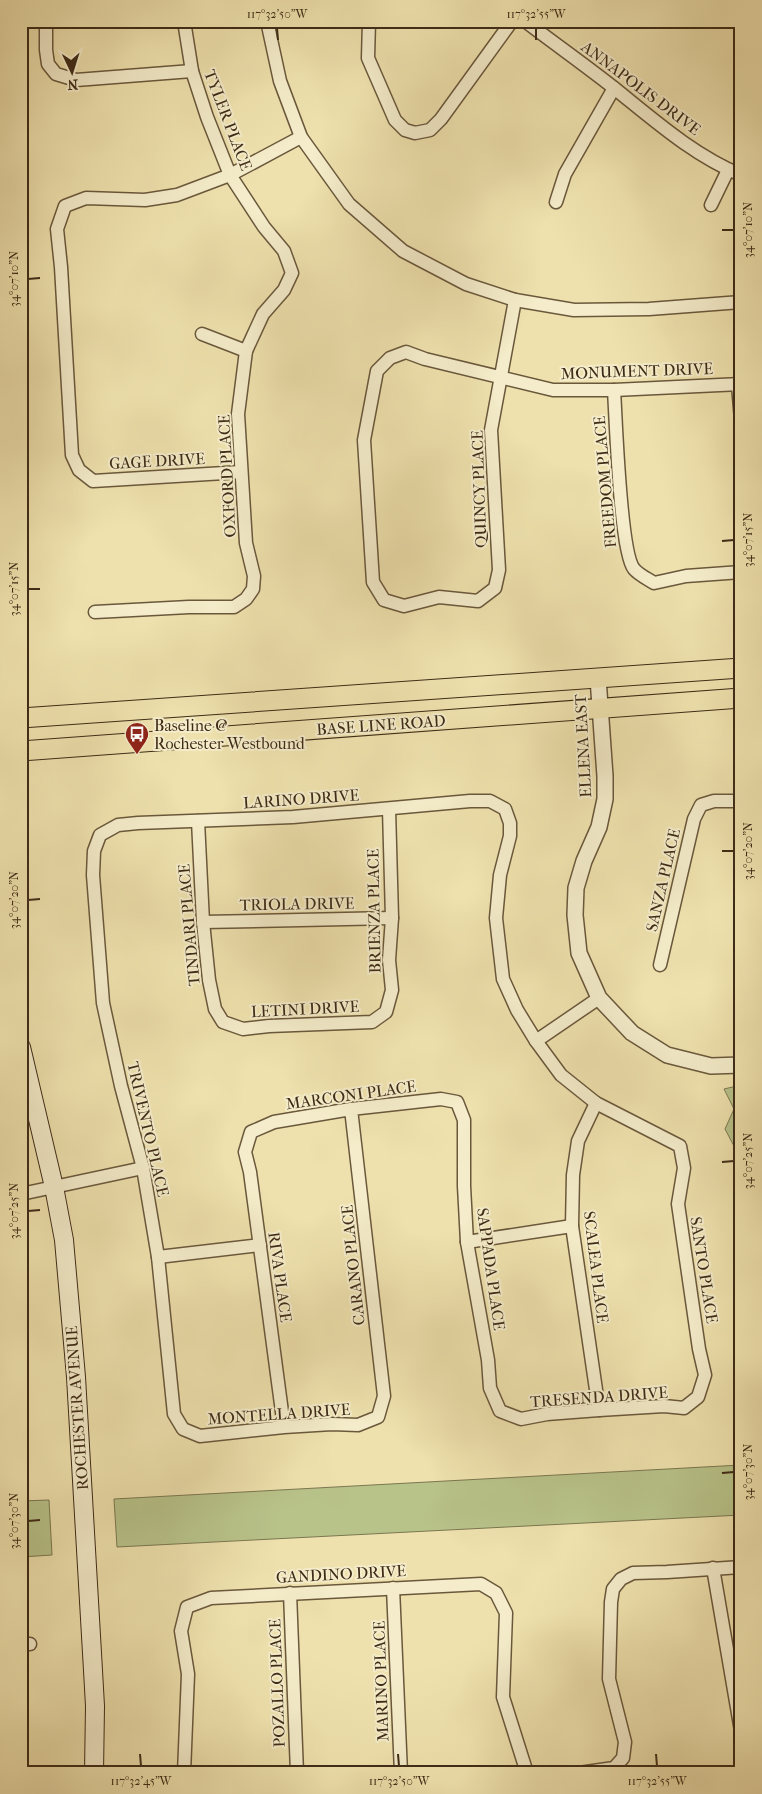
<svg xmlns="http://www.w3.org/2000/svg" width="762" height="1794" viewBox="0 0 762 1794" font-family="'IM FELL French Canon',serif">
	<rect width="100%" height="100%" fill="#eee1ad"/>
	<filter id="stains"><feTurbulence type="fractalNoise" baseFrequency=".004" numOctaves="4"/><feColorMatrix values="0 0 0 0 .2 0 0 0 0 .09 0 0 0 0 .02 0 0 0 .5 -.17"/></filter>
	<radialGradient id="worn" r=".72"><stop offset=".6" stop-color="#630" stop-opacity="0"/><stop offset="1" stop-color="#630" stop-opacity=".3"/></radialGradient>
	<g fill="#b8c38a" stroke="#7b7750">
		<path d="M 741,1085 L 741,1175 L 736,1150 L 725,1129 L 734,1109 L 724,1089 Z"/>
		<path d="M 741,1465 L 741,1515 L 117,1547 L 114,1499 Z"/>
		<path d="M 49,1500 L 52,1555 L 21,1557 L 21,1501 Z"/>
	</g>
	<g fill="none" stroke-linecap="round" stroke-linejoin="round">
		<g stroke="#6a583c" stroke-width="15">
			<g id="minor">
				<path d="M 46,21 L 46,50 L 48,64 L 56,74 L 76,80 L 192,71"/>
				<path d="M 267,21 L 280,81 L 301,137 L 349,204 L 403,251 L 466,284 L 515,300 L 574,310 L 649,309 L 741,302"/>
				<path d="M 369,21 L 368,58 L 395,120 L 405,130 L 415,133 L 430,130 L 441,119 L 512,21"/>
				<path d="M 525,21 C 555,44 585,65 614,88 C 654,120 693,155 741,175"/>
				<path d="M 734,21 L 741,22"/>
				<path d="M 556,202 L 565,174 L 614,88"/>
				<path d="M 711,205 L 728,170"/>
				<path d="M 515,300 L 491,430 L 499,570 L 495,588 L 478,601 L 439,597 L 404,606 L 384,600 L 373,582 L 364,440 L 377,371 L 390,358 L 406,352 L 425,359 L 553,390 L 614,390 L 741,384"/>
				<path d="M 202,334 L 246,351"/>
				<path d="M 738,385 L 741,420"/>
				<path d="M 614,390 C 616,421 620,552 634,569 C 639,575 648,579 654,583 L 686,576 L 741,572"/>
				<path d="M 241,472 L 93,481 L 79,470 L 72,455 L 61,267 L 57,229 L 65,206 L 86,198 L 145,200 L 177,195 L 230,175 L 301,137"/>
				<path d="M 95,612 L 189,607 L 234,607 L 246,599 L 253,589 L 254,576 L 246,543 L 238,414 L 246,351 L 263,314 L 284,290 L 292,273 L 284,251 L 264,227 L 230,175 L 207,117 L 192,71 L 184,21"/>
				<path d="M 198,821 L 203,922 L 209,980 L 215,1009 L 223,1022 L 243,1029 L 269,1026 L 372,1022 L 386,1012 L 392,990 L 389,960 L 392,918 L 389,809"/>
				<path d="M 203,922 L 392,918"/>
				<path d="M 660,965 L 694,819 L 701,805 L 714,801 L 741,801"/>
				<path d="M 536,1041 L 599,998"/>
				<path d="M 596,1103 L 578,1141 L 573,1175 L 572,1226 L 599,1410"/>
				<path d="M 21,1194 L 143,1168"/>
				<path d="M 467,1242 L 572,1226"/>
				<path d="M 158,1257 L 260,1245"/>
				<path d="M 284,1427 L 250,1172 L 245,1152 L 251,1132 L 274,1122 L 351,1109 L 441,1099 L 457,1102 L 464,1120 L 464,1186 L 467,1242 L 488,1360 L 490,1388 L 500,1411 L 521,1419 L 547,1414 L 599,1410 L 664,1406 L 684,1408 L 698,1397 L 705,1375 L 699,1349 L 678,1204 L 684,1168 L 680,1146 L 596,1103 L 561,1075 L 536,1041 L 517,1010 L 503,979 L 496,918 L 500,875 L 510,836 L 510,823 L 505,809 L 490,801 L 470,801 L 293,817 L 138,823 L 118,825 L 100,835 L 94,851 L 93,875 L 103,1003 L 121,1086 L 143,1168 L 158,1257 L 174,1414 L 183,1429 L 200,1436 L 284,1427 L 332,1424 L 358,1425 L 378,1417 L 384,1396 L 351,1109"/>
				<path d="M 713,1568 L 741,1731"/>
				<path d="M 393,1588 L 401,1773"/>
				<path d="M 290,1593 L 297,1773"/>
				<path d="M 21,1644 L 30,1644"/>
				<path d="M 184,1773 L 188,1674 L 181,1631 L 187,1607 L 211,1598 L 481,1584 L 496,1593 L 506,1613 L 503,1697 L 527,1773"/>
				<path d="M 579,1773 L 614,1768 L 623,1758 L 625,1742 L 609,1679 L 611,1602 L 613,1589 L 621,1579 L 633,1573 L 667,1572 L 741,1567"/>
			</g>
		</g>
		<g stroke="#6a583c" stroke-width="18">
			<path id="tertiary" d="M 598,678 L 605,776 L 605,799 L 599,827 L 584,861 L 576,888 L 575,915 L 579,953 L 599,998 L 632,1033 L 667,1055 L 711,1066 L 741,1065"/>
		</g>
		<g stroke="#3e2b17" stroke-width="20">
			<path id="secondary" d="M 21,1047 L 54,1187 L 64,1240 L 76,1377 L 92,1653 L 95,1706 L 94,1773"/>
		</g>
		<g stroke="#3e2b17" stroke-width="21">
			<g id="primary">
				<path d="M 21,718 L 741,668"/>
				<path d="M 21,751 L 741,698"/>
			</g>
		</g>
		<use href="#minor" stroke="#f4ecca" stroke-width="12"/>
		<use href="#tertiary" stroke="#f4ecca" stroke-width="15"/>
		<use href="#secondary" stroke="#f4ecca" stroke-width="18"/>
		<use href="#primary" stroke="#eee1ad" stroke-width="19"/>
	</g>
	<path fill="none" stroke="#3e2b17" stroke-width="2" d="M 277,28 L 278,40M 536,28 L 536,40M 722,230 L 734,230M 28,279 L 40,278M 722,541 L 734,540M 28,589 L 40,589M 722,851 L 734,851M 28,900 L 40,899M 722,1162 L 734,1161M 28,1211 L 40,1210M 722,1473 L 734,1472M 28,1521 L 40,1520M 140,1754 L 141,1766M 398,1754 L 399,1766M 656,1754 L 657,1766"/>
	<defs>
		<g id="bus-pin" transform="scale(1.25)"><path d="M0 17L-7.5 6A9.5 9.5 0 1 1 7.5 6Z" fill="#8f2418" stroke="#f4ecca"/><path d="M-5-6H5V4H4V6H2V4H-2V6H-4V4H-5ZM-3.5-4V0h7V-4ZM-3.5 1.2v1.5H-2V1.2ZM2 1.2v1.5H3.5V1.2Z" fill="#fff"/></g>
	</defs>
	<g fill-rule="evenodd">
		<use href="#bus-pin" x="137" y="734"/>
	</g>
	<g text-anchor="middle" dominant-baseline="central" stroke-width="4" stroke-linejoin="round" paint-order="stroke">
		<g font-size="16" fill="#3e2b17" stroke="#f4ecca">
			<text transform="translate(641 88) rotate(37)">ANNAPOLIS DRIVE</text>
			<text transform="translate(228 120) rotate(69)">TYLER PLACE</text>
			<text transform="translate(637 371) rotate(-2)">MONUMENT DRIVE</text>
			<text transform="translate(157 461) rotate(-3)">GAGE DRIVE</text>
			<text transform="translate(227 476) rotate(-93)">OXFORD PLACE</text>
			<text transform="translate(605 482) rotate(-95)">FREEDOM PLACE</text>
			<text transform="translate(479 489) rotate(-92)">QUINCY PLACE</text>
			<text transform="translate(381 725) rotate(-4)">BASE LINE ROAD</text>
			<text transform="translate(583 746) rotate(-93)">ELLENA EAST</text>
			<text transform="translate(301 799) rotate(-4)">LARINO DRIVE</text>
			<text transform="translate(663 880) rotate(-77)">SANZA PLACE</text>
			<text transform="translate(297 904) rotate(-1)">TRIOLA DRIVE</text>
			<text transform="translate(374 911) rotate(-91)">BRIENZA PLACE</text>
			<text transform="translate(189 925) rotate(-95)">TINDARI PLACE</text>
			<text transform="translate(305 1009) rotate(-3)">LETINI DRIVE</text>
			<text transform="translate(351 1095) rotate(-8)">MARCONI PLACE</text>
			<text transform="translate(148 1129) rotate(77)">TRIVENTO PLACE</text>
			<text transform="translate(353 1265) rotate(-96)">CARANO PLACE</text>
			<text transform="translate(596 1267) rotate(83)">SCALEA PLACE</text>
			<text transform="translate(491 1269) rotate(82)">SAPPADA PLACE</text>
			<text transform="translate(704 1270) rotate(81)">SANTO PLACE</text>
			<text transform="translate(280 1277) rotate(82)">RIVA PLACE</text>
			<text transform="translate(599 1397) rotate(-4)">TRESENDA DRIVE</text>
			<text transform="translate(77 1408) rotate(-94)">ROCHESTER AVENUE</text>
			<text transform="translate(279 1414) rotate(-4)">MONTELLA DRIVE</text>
			<text transform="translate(341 1574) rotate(-3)">GANDINO DRIVE</text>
			<text transform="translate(381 1681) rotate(-92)">MARINO PLACE</text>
			<text transform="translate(277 1683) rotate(-92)">POZALLO PLACE</text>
		</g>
		<g font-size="16" fill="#3e2b17" stroke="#f4ecca" text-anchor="start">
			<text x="154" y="725">Baseline @<tspan x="154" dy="18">Rochester Westbound</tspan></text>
		</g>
	</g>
	<rect width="762" height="1794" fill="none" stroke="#eee1ad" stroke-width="55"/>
	<g transform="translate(72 72) rotate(176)" stroke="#f4ecca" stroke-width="4" paint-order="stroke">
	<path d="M0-4L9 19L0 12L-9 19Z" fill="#3e2b17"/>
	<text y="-8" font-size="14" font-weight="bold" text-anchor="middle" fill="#3e2b17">N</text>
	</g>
	<rect x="28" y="28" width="706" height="1738" fill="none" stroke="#3e2b17" stroke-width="2"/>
	<g font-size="12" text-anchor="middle" fill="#3e2b17">
		<text x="277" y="18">117°32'50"W</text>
		<text x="536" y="18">117°32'55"W</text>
		<text transform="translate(748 230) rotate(-90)" y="4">34°07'10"N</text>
		<text transform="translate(14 279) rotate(-90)" y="4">34°07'10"N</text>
		<text transform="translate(748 540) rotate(-90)" y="4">34°07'15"N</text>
		<text transform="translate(14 589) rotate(-90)" y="4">34°07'15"N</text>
		<text transform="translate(748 851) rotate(-90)" y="4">34°07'20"N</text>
		<text transform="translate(14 900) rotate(-90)" y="4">34°07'20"N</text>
		<text transform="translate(748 1161) rotate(-90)" y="4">34°07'25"N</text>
		<text transform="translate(14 1211) rotate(-90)" y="4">34°07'25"N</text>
		<text transform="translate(748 1472) rotate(-90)" y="4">34°07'30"N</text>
		<text transform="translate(14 1521) rotate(-90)" y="4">34°07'30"N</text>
		<text x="141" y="1785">117°32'45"W</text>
		<text x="399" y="1785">117°32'50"W</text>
		<text x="657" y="1785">117°32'55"W</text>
	</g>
	<rect width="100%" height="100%" filter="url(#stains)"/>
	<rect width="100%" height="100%" fill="url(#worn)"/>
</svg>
